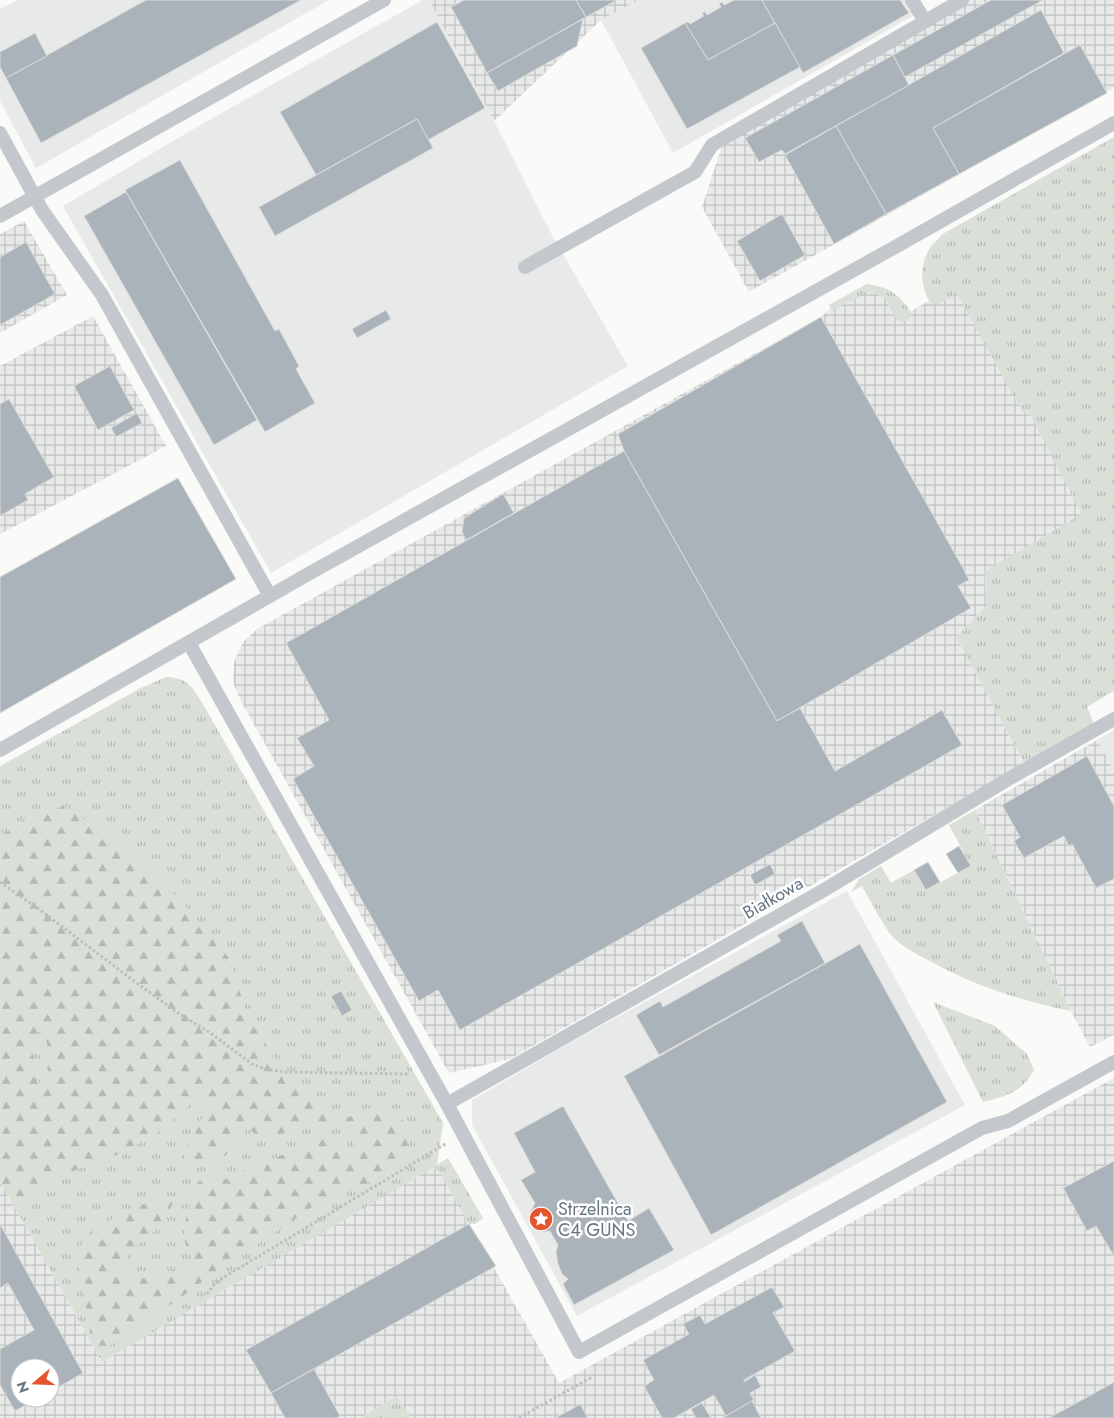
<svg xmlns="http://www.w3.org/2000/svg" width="1114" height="1418" viewBox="0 0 1114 1418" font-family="Jost,sans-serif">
	<defs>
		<pattern id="industrial-grid" width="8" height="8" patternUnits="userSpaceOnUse" patternTransform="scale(1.25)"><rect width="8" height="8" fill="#e8e9e9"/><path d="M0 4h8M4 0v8" fill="none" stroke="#c0c1c2"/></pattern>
		<pattern id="grass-tufts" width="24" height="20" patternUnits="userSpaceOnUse" patternTransform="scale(1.25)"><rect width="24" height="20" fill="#dadfd7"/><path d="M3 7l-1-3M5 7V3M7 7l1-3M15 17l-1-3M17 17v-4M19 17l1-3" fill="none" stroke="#b4b9b4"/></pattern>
		<pattern id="forest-firs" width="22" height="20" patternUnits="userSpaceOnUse" patternTransform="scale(1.25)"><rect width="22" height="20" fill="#dadfd7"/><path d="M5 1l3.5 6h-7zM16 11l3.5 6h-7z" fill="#b4b9b4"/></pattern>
	</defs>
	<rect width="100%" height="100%" fill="#fafaf8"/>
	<g fill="#e8e9e9">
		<path d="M 18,0 L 329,0 L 36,168 L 0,101 L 0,9 Z"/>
		<path d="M 423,0 L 429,0 L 494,121 L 552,235 L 628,366 L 271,573 L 63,206 L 202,124 Z"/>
		<path d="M 638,0 L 908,0 L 916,14 L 673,153 L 601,20 Z"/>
		<path d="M 1114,730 L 1114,771 L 1097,740 Z"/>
		<path d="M 847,891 L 965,1105 L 577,1316 L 472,1125 L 472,1100 L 577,1039 Z"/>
	</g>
	<g fill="url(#industrial-grid)" fill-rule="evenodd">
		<path d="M 429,0 L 638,0 L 601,20 L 494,121 Z"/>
		<path d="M 954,0 L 1114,0 L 1114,88 L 749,292 L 702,207 L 723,143 Z"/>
		<path d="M 24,221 L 67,295 L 0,333 L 0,234 Z"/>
		<path d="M 961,282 L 1083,515 L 985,571 L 986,606 L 956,637 L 1024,763 L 510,1059 L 449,1073 L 241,701 L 233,683 L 234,662 L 243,642 L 257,629 L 821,317 L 831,308 L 872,288 L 908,313 Z"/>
		<path d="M 93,316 L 166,446 L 0,534 L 0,366 Z"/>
		<path d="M 1097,740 L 1114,771 L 1114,1035 L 1090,1047 L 1071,1011 L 975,810 Z"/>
		<path d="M 1114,1078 L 1114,1418 L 410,1418 L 397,1397 L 360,1418 L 0,1418 L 0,1181 L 102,1362 L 436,1165 L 559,1383 ZM 20,1368 L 50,1368 L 50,1398 L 20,1398 Z"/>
	</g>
	<g fill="url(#grass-tufts)">
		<path d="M 1114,137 L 1114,691 L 1087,707 L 1094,724 L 1024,763 L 956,637 L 986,606 L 985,571 L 1082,514 L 1028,411 L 1023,413 L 957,294 L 939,304 C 932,304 929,302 927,296 C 919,279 921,259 933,244 C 936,241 939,239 941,235 Z"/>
		<path d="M 867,284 C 889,287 899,294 911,312 C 911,321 905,325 897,320 L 884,297 L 869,292 L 832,311 L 829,305 Z"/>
		<path d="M 166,677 C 189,678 193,688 204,706 L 443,1123 L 437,1165 L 448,1158 L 483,1218 L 475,1224 L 469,1224 L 436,1166 L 102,1362 L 0,1181 L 0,766 L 139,689 Z"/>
		<path d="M 975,810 L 1071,1011 C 1020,1000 976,987 930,961 C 918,955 904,948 894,938 C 886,931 869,898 862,886 L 851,892 L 859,879 L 881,866 L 891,883 L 914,870 L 926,890 L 971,866 L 949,825 Z"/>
		<path d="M 933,1002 L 995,1026 L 1027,1054 L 1034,1070 C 1021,1093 1008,1095 983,1102 Z"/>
		<path d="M 397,1396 L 410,1418 L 360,1418 Z"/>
	</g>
	<g fill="url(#forest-firs)" fill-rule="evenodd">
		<path d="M 65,806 L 117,841 L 147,866 L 187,908 L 228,957 L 246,1010 L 274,1058 L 304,1093 L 328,1112 L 336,1114 L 328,1123 C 318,1123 311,1119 301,1122 C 286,1127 283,1141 263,1138 C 258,1137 253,1131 247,1129 C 228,1154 228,1160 196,1165 L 185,1159 L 187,1146 L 194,1136 L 203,1115 L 204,1104 L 194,1101 L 163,1129 L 148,1139 L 116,1155 L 75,1170 L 20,1199 L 18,1213 L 0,1181 L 0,837 L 27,817 ZM 42,1031 C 50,1042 51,1071 44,1083 L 37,1082 C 35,1079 32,1051 32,1046 C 32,1042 35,1038 36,1034 Z"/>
		<path d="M 391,1110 L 409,1126 L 411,1138 L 402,1158 L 373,1181 L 322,1200 L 198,1285 L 122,1340 L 108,1346 L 92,1345 L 84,1291 L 76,1258 L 85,1236 L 107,1222 L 156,1198 L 169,1196 L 173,1202 L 168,1214 L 157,1229 L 128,1254 L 122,1270 L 127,1279 L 145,1278 L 161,1274 L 166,1271 L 171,1271 L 177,1275 L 183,1276 L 193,1272 C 196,1263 187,1252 185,1242 C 181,1222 192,1205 195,1186 L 199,1181 L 235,1178 L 254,1160 L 274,1159 L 297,1148 L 306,1141 L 318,1139 L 335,1142 L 348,1154 L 353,1151 C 356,1138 347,1133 341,1123 L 343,1117 L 368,1116 Z"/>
	</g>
	<g fill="#aab3b9" stroke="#dcdcda">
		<path d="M 146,0 L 301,0 L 41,143 L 6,78 Z"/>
		<path d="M 464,0 L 576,0 L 586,17 L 487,73 L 451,7 Z"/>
		<path d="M 576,0 L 617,0 L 586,17 Z"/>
		<path d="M 734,0 L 762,0 L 775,23 L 708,60 L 685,23 L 688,22 L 690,24 L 704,16 L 702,13 L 705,12 L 707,15 L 721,7 L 719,3 L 722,2 L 724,5 Z"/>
		<path d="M 762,0 L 900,0 L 909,13 L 803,73 Z"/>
		<path d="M 991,0 L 1043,0 L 905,77 L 893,55 Z"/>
		<path d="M 1041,10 L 1064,53 L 933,128 L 959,174 L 886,214 L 836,126 Z"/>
		<path d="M 583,19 L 577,46 L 498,91 L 487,73 Z"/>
		<path d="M 437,22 L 485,108 L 428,140 L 417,119 L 316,175 L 280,112 Z"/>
		<path d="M 685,23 L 708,60 L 775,23 L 800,67 L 687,129 L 641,48 Z"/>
		<path d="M 35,33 L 47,56 L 6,78 L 0,67 L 0,52 Z"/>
		<path d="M 1080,45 L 1107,93 L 959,174 L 933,128 Z"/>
		<path d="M 893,55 L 909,85 L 785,154 L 782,150 L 759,162 L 745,138 Z"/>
		<path d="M 417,119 L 433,148 L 275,236 L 259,207 Z"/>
		<path d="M 836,126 L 886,214 L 834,244 L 785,155 Z"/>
		<path d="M 180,160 L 275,331 L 279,329 L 299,366 L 296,369 L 315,403 L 265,432 L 125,190 Z"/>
		<path d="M 126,192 L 257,420 L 214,445 L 84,216 Z"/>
		<path d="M 782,214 L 805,255 L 760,281 L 737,241 Z"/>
		<path d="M 26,242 L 55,294 L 0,325 L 0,257 Z"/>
		<path d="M 386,310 L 391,319 L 357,338 L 352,329 Z"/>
		<path d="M 821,317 L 963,568 L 969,580 L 958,586 L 971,608 L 777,721 L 624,451 L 618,434 Z"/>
		<path d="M 110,366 L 134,410 L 98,430 L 74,386 Z"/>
		<path d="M 9,399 L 54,477 L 25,494 L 28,500 L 0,516 L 0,404 Z"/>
		<path d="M 137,413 L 142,423 L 116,437 L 111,428 Z"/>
		<path d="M 624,451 L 777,721 L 800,708 L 835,771 L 942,710 L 962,745 L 460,1030 L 438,990 L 419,1001 L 293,779 L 314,766 L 297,738 L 329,720 L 286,643 Z"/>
		<path d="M 178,478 L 236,579 L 0,713 L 0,577 Z"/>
		<path d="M 503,494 L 514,513 L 466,540 L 462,532 L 464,518 Z"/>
		<path d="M 1087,756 L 1114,806 L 1114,879 L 1096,888 L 1072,844 L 1069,846 L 1064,836 L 1024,858 L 1014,841 L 1020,837 L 1002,805 Z"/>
		<path d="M 959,846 L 971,866 L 958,873 L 946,854 Z"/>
		<path d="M 928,862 L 940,882 L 926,890 L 914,870 Z"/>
		<path d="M 770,864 L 775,874 L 755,885 L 750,875 Z"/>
		<path d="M 802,921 L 825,963 L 659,1055 L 636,1015 L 660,1001 L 663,1007 L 781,941 L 777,935 Z"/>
		<path d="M 860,944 L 947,1102 L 711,1235 L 624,1076 Z"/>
		<path d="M 341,991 L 352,1010 L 342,1016 L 331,996 Z"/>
		<path d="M 563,1106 L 628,1221 L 649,1208 L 674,1250 L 574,1305 L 563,1284 L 568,1279 L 562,1274 L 558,1264 L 556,1252 L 558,1245 L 550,1231 L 542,1232 L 532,1225 L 529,1215 L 535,1203 L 521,1180 L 535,1172 L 514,1133 Z"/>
		<path d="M 1114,1161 L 1114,1256 L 1096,1226 L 1087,1231 L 1063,1188 Z"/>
		<path d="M 0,1224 L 83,1373 L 50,1392 L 50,1368 L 20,1368 L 20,1398 L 39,1398 L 15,1411 L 0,1385 L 0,1349 L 34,1330 L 8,1283 L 0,1288 Z"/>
		<path d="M 469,1224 L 496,1266 L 271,1393 L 246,1350 Z"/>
		<path d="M 772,1287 L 784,1307 L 773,1313 L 795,1351 L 744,1380 L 744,1382 L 755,1375 L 761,1387 L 750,1393 L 754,1400 L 726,1416 L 714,1395 L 674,1418 L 662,1418 L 644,1386 L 654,1380 L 643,1360 L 689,1334 L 683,1324 L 700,1315 L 705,1324 Z"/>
		<path d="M 314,1369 L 340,1416 L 337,1418 L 285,1418 L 271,1393 Z"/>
		<path d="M 1114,1382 L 1114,1418 L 1049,1418 L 1107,1386 Z"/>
		<path d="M 752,1401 L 761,1418 L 722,1418 L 726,1416 Z"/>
		<path d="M 702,1403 L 711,1418 L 696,1418 L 691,1409 Z"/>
		<path d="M 580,1404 L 588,1418 L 555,1418 L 572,1409 Z"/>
	</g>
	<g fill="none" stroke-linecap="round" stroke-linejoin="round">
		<g stroke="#bbbfc2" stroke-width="3" stroke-dasharray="2.5 2.5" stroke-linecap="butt">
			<path d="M 0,882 L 36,907 L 134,981 L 178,1013 L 209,1032 L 252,1064 L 265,1069 L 286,1072 L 409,1074"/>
			<path d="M 207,1294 L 216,1282 L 447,1143"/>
			<path d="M 519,1418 L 592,1377"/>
		</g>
		<g stroke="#c3c8cc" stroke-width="14">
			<path d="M 912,0 L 925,21"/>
			<path d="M 0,133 L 42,210 L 102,295 L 270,596"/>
			<path d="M 0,216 L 384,0"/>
			<path d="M 525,267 L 695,172 L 712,145 L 962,0"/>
			<path d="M 189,643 L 447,1104 L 579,1352 L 982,1128 L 1008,1121 L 1114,1062"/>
			<path d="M 0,750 L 310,573 L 888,251 L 1114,123"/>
			<path d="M 447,1104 L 824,890 L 1005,781 L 1114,719"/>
		</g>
	</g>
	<defs>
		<g id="sight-disc" transform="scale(1.25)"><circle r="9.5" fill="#e4572e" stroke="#fff"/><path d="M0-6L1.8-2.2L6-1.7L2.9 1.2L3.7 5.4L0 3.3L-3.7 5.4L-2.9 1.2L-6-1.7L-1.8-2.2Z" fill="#fff"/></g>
	</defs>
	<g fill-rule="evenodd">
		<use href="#sight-disc" x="541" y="1219"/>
	</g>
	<g text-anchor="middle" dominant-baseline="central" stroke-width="5" stroke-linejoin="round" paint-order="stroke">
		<g font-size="18" fill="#657683" stroke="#fff">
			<text transform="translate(773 898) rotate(-30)">Białkowa</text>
		</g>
		<g font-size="18" fill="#657683" stroke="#fff" text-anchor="start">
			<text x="558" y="1209">Strzelnica<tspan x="558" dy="21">C4 GUNS</tspan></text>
		</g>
	</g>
	<g transform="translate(35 1383) rotate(251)"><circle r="24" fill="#ffffff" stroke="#c1c8cd"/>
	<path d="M0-4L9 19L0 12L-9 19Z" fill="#e4572e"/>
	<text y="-8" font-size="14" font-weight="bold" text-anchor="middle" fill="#657683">N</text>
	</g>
</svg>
